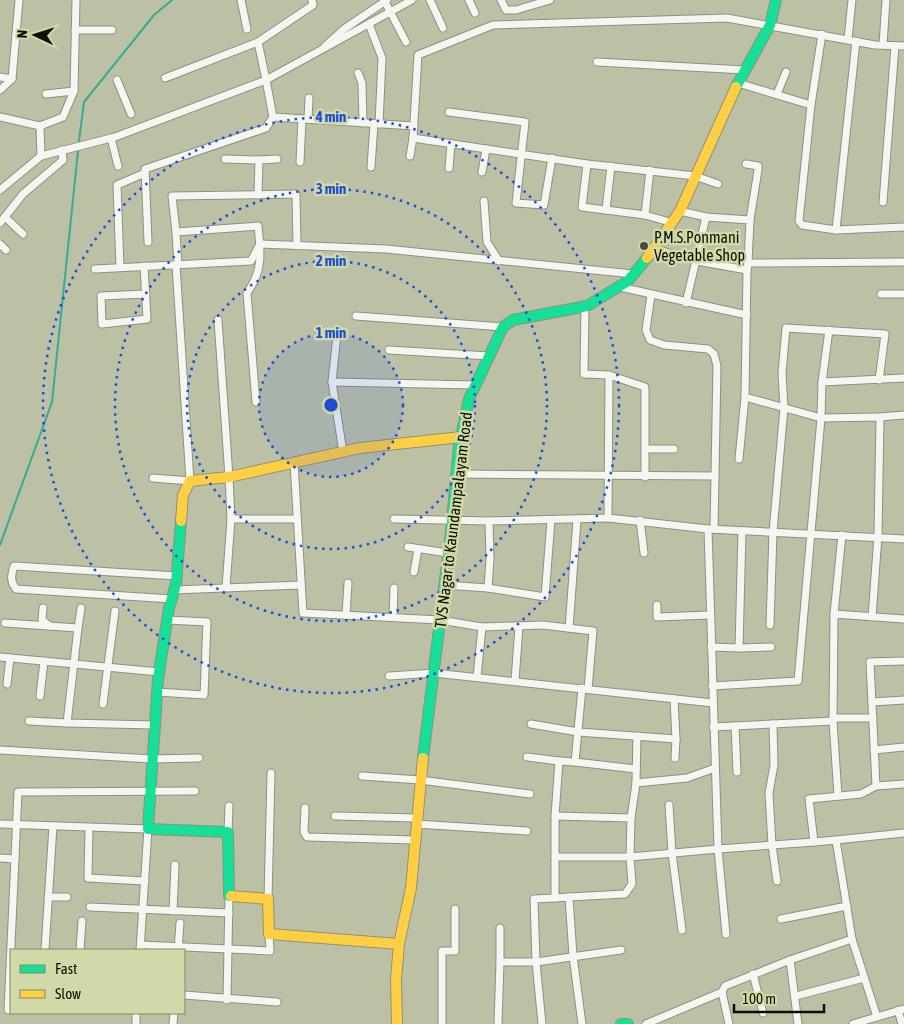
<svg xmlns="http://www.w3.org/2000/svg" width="904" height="1024" viewBox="0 0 904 1024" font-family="'Asap Condensed',sans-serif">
	<rect width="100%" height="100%" fill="#bcc1a6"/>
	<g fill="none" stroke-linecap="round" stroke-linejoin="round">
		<g stroke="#39ab91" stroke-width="2">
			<path d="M 79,141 L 84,102 L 154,15 L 172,0"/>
			<path d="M 0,545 L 52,402 L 78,151"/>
		</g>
		<g stroke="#8e917d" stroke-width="9">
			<g id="street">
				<path d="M 241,0 L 247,29"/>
				<path d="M 384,0 L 406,42"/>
				<path d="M 430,0 L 443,28"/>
				<path d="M 469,0 L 475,13"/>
				<path d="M 501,0 L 506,10 L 516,10 L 550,0"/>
				<path d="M 369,24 L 382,58 L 379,124"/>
				<path d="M 75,30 L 112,30"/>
				<path d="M 822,34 L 811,105 L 799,221 L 802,225 L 836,230"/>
				<path d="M 848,39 L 852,0"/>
				<path d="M 856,41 L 836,230 L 904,227"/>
				<path d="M 258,42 L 266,80 L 412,0"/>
				<path d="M 883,45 L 886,0"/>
				<path d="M 325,46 L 344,29 L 387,0"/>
				<path d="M 597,62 L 745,70"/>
				<path d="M 358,73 L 362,83 L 363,123"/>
				<path d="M 0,77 L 12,79 L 19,0"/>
				<path d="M 165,78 L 258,42 L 313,5 L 312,0"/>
				<path d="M 117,80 L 131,114"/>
				<path d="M 738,83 L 811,105"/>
				<path d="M 0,90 L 12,79"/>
				<path d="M 46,94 L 74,91"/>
				<path d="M 777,94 L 786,72"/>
				<path d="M 449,112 L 525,122 L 516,203 L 544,205 L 552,158"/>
				<path d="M 0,117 L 40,126 L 41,156 L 0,190"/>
				<path d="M 308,119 L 309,98"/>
				<path d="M 40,126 L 63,117 L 74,91 L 76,0"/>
				<path d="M 111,138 L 118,166"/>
				<path d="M 41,156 L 115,137 L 266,80 L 273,117"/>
				<path d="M 410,156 L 413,138"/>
				<path d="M 225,159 L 259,160"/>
				<path d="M 300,162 L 302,119"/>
				<path d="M 587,164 L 582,207 L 645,215 L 673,223"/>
				<path d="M 746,164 L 758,166 L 758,170 L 750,220"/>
				<path d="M 371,167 L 374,124"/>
				<path d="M 449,168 L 451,144"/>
				<path d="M 482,172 L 486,149"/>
				<path d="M 718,184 L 695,176 L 587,164 L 413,138 L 418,55 L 493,25 L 727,18 L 875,45 L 904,46"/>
				<path d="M 258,195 L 259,160 L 277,159"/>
				<path d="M 484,201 L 487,242 L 499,261"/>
				<path d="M 883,202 L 895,46"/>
				<path d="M 606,210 L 611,166"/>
				<path d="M 680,211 L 706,217 L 750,220 L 748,263"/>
				<path d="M 645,215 L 650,170"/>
				<path d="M 5,217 L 23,234"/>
				<path d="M 0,223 L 23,194 L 63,160 L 62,150"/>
				<path d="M 176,232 L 172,196 L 296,194 L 297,246"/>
				<path d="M 148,242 L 145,169 L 266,128 L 273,117 L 414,126"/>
				<path d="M 0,244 L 6,250"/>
				<path d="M 655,249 L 697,261 L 747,270"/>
				<path d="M 178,265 L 176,232 L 258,226 C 261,253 263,271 247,293 L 256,402"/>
				<path d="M 144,266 L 147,319 L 102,324 L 101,296 L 146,294"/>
				<path d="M 120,267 L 117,185 L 145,173"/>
				<path d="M 95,269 L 251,261 L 260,244 L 386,249 L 633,274"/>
				<path d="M 620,287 L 747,315"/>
				<path d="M 881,294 L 904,294"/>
				<path d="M 651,295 L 646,330 L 650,340 L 664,345 L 708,349 L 714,354 L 717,366 L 714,529"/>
				<path d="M 686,303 L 706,217"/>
				<path d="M 356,316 L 503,327"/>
				<path d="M 218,320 L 229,477 L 231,519 L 226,587"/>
				<path d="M 337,335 L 332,382 L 343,452"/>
				<path d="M 389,350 L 489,356"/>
				<path d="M 609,375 L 645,387 L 645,477"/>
				<path d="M 332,382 L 475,385"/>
				<path d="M 822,382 L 829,330"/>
				<path d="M 880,417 L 904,415"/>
				<path d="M 646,449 L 674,449"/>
				<path d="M 739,459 L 745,397"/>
				<path d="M 294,463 L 303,613 L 440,620 L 482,627 L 543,625 L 593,631 L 588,689"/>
				<path d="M 456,474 L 715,476"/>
				<path d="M 153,478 L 190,481 L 176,265"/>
				<path d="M 608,518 L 708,529"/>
				<path d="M 231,519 L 297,519"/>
				<path d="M 394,519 L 489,521 L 608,518 L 609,375 L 584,374 L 585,307"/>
				<path d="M 640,520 L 644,553"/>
				<path d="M 408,547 L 448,553"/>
				<path d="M 414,572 L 418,549"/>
				<path d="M 444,585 L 488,588 L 545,597 L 551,520"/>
				<path d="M 488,588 L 490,559 L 489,521"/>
				<path d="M 174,590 L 301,585"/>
				<path d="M 172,599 L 16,589 C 10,581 11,576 14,566 L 177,576"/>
				<path d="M 657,605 L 657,617 L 710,615"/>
				<path d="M 43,608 L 42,620 L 50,626"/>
				<path d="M 834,614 L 842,535"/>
				<path d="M 346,615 L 348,583"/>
				<path d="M 393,617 L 394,588"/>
				<path d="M 872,617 L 878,536 L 880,417 L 821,418 L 745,397 L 747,270 L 748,263 L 904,262"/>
				<path d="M 5,623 L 78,628 L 67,723 L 154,725"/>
				<path d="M 770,625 L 773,532 L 784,408 L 782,373 L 786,328 L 885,334 L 879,380"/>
				<path d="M 78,628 L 81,608"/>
				<path d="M 569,628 L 577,520"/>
				<path d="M 711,647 L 739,648 L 742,531"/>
				<path d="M 739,648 L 771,647"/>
				<path d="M 0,657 L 159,672"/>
				<path d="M 389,676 L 434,673 L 713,703"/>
				<path d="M 477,677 L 482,627"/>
				<path d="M 515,681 L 519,626"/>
				<path d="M 7,684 L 10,658"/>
				<path d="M 712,686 L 798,681 L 821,418 L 822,382 L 904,378"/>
				<path d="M 582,688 L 575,762 L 559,761 L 555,816 L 555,898 L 569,897 L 573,956 L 582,1024"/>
				<path d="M 157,692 L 204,695 L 207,622 L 167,620"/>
				<path d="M 40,696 L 44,661"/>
				<path d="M 872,702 L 904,700"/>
				<path d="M 103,704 L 115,611"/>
				<path d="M 833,718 L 873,718"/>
				<path d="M 29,721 L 67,723"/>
				<path d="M 531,724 L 578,732 L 676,739 L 674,699"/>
				<path d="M 773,724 L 774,765 L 769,793 L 772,845 L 777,881"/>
				<path d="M 735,726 L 737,772"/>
				<path d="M 713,727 L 833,721"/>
				<path d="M 0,750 L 151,759 L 199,758"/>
				<path d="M 874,750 L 904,747"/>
				<path d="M 527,757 L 559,761"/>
				<path d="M 675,758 L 676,739"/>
				<path d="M 575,762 L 636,769"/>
				<path d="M 362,776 L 420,780 L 530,794"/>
				<path d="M 636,783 L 687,778 L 715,768"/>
				<path d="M 876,786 L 904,784"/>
				<path d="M 838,796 L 833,721 L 834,614 L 904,619"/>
				<path d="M 669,805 L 672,853 L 682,930"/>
				<path d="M 305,808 L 304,832 L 307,837 L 415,840"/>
				<path d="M 335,816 L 417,818"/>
				<path d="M 555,816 L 631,818 L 630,857 L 718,849 L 726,934"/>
				<path d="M 631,818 L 636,783 L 637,736"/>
				<path d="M 0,824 L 148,829 L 140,950"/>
				<path d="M 416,824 L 527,831"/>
				<path d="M 89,828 L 88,878 L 145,881"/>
				<path d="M 228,832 L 229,806"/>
				<path d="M 836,840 L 904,833"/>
				<path d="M 814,842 L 718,849 L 708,529 L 904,539"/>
				<path d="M 555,857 L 630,857 L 632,884 L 625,894 L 569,897"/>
				<path d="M 0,858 L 15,859"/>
				<path d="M 48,897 L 67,897"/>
				<path d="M 268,899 L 271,773"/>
				<path d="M 90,907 L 229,913"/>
				<path d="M 173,911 L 175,865"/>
				<path d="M 781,919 L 847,906"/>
				<path d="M 852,939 L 836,840 L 814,842 L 809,799 L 861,794 L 876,786 L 870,662 L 904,661"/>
				<path d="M 141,945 L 270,951 L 269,934"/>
				<path d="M 45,950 L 53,826"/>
				<path d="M 80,950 L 82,921"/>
				<path d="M 178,950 L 180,923"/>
				<path d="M 790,960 L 798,1024"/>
				<path d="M 500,962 L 500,928"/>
				<path d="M 753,974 L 763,1013"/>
				<path d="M 722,992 L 729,1024"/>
				<path d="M 184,995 L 277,1002"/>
				<path d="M 796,996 L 864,978"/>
				<path d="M 227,1000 L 229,896"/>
				<path d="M 8,1010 L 18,792 L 195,791"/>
				<path d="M 898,1010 L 902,1024"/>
				<path d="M 136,1024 L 136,1013"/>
				<path d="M 173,1024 L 174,1013"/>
				<path d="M 442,1024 L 442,951 L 455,951 L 455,909"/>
				<path d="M 498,1024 L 500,962 L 536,962 L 621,950"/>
				<path d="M 542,1024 L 536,962 L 534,899 L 555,898"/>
				<path d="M 646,1024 L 722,992 L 725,986 L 790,960 L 852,939 L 877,1017"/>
				<path d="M 853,1024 L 904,1009"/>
			</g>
		</g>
		<g stroke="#8e917d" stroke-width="12">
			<g id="fast">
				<path d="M 736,87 L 770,25 L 776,0"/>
				<path d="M 181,521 L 176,584 L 169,608 L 158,679 L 148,829 L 228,832 L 229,896 L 231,896"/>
				<path d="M 423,758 L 451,532 L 459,446 L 469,399 L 503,327 L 513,320 L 587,306 L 628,281 L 647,258"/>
				<path d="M 621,1024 L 628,1024"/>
			</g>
		</g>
		<g stroke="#8e917d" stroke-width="12">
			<g id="slow">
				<path d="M 647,258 L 680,211 L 736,87"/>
				<path d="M 181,521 L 183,495 L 190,481 L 229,477 L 360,448 L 461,437"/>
				<path d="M 231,896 L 268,899 L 269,934 L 399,944"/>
				<path d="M 397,1024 L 396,979 L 399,944 L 411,888 L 423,758"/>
			</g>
		</g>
		<use href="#street" stroke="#f5f6f2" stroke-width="7"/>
		<use href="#fast" stroke="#16e098" stroke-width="10"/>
		<use href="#slow" stroke="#ffcf43" stroke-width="10"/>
	</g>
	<circle cx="331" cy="405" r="72" fill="#1d4ed8" fill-opacity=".12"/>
	<g fill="none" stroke="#1d4ed8" stroke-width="2.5" stroke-dasharray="2.5 5">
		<circle cx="331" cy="405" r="72"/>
		<circle cx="331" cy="405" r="144"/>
		<circle cx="331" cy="405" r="216"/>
		<circle cx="331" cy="405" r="288"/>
	</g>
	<circle fill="#4a4e3b" stroke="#d1d9a8" stroke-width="2" cx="644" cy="246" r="5"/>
	<g text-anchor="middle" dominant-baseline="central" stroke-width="5" stroke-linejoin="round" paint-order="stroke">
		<g font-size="16" fill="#0d1001" stroke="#d1d9a8" text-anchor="start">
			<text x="654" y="237">P.M.S.Ponmani<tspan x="654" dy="18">Vegetable Shop</tspan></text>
		</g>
		<g font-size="16" fill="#0d1001" stroke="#d1d9a8">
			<text transform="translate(453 520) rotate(-83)">TVS Nagar to Kaundampalayam Road</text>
		</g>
	</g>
	<circle cx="331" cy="405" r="8" fill="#1d4ed8" stroke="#d1d9a8" stroke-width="2.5"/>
	<g font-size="15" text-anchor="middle" font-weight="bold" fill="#1d4ed8" stroke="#d1d9a8" stroke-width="5" stroke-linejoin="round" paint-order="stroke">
		<text x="331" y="122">4 min</text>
		<text x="331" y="194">3 min</text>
		<text x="331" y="266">2 min</text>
		<text x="331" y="338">1 min</text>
	</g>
	<rect x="10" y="949" width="175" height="65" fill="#d1d9a8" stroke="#838965"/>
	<rect x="20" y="965" width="25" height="8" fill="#16e098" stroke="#838965"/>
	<text x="55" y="974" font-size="15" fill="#0d1001">Fast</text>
	<rect x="20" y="990" width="25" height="8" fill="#ffcf43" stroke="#838965"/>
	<text x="55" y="999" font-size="15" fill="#0d1001">Slow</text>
	<g transform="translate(35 35) rotate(274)" stroke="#d1d9a8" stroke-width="4" paint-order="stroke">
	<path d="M0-4L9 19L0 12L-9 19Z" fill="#0d1001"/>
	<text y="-8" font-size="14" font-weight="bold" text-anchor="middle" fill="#0d1001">N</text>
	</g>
	<path d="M734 1004v8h90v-8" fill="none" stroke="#0d1001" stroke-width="2.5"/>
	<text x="742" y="1004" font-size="15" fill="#0d1001" stroke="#d1d9a8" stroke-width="4" paint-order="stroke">100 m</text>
</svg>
